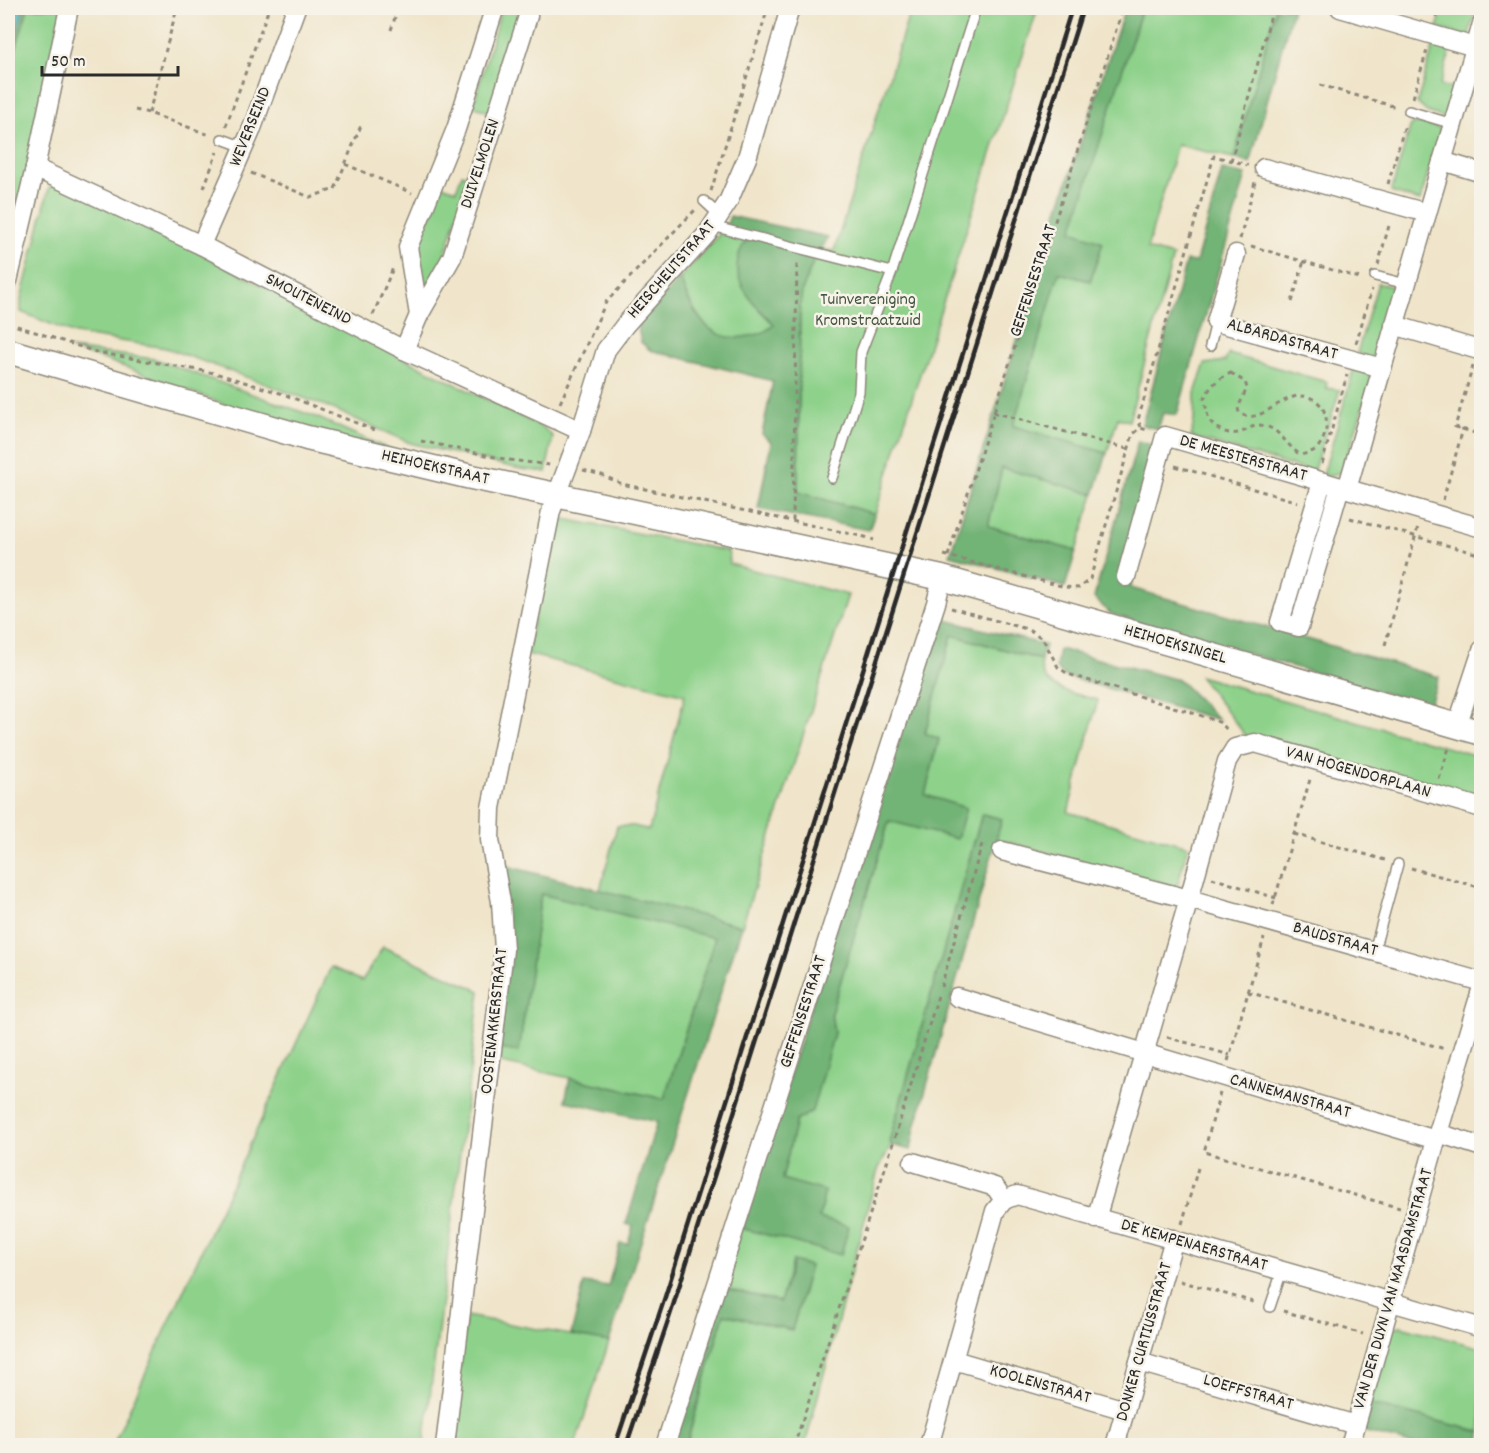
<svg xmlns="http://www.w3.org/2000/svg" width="1489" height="1453" viewBox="0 0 1489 1453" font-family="Dekko,sans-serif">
	<rect width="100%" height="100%" fill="#f7f3e8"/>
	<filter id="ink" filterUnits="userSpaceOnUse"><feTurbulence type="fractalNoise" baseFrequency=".0167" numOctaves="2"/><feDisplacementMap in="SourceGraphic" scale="12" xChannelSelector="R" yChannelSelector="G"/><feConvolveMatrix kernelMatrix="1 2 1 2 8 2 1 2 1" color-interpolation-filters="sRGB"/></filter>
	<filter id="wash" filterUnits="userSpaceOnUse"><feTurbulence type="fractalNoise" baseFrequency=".008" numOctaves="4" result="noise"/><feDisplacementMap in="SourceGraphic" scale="24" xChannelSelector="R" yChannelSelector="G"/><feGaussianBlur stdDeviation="1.35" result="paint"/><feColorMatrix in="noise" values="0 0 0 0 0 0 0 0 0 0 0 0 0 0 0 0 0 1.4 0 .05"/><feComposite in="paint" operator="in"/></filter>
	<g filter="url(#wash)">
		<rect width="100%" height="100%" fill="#f0e5ca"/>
		<g fill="#8dd18a" stroke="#5c7e5a" stroke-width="1.5">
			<path d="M 28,8 L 64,8 L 31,163 L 8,237 L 8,74 Z"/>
			<path d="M 509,8 L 520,8 L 520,16 L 489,112 L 473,106 L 500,13 Z"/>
			<path d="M 911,8 L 1038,8 L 875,514 L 798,492 L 800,307 L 802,291 L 818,249 L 834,251 Z"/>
			<path d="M 1142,8 L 1276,8 L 1234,158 L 1177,145 L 1147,249 L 1173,256 L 1129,421 L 1118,418 L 1107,453 L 1013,426 L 1059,272 L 1090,281 L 1103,242 L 1071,232 Z"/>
			<path d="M 1443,8 L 1477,8 L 1468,37 L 1437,28 Z"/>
			<path d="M 1435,41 L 1452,46 L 1440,85 L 1454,89 L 1445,118 L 1427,112 L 1417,103 Z"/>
			<path d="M 1411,124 L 1425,124 L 1441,129 L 1420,201 L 1391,192 Z"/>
			<path d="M 462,174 L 469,177 L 445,255 L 427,286 L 422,285 L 417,246 L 442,185 L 456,190 Z"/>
			<path d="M 59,180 L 379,346 L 544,428 L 553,437 L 546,472 L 520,469 L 410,443 L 326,406 L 166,348 L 75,334 L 21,312 L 21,299 L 49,188 Z"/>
			<path d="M 726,227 L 748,239 L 759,310 L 774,324 C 765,334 757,335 744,337 C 707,343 690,307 680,278 Z"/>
			<path d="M 1378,283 L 1398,288 L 1376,360 L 1357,353 Z"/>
			<path d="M 70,349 L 155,359 L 316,417 L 404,456 L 301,433 L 106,360 Z"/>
			<path d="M 1229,354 L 1327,382 L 1326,388 L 1340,390 L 1313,472 L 1191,437 L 1194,420 L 1195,393 L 1205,364 L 1225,361 Z"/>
			<path d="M 1354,368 L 1373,374 L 1343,471 L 1331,476 L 1323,475 Z"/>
			<path d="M 1002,468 L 1094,494 L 1076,551 L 988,526 Z"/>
			<path d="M 554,517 L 728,551 L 730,564 L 848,595 L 742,926 L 600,890 L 617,826 L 634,826 L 649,830 L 685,695 L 527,654 Z"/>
			<path d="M 952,635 L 1041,660 C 1038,690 1076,694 1098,700 L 1068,812 L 1188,846 L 1177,887 L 996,839 L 1002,819 L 982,814 L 890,1139 L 891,1145 L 878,1170 L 805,1445 L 686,1446 L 724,1313 L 792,1330 L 810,1266 L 792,1261 L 781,1302 L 721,1288 L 741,1228 L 841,1254 L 818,1218 L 782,1179 L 796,1120 L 804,1117 L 834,1033 L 831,1013 L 889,820 L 957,838 L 965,808 L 925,795 L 939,739 L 925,734 Z"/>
			<path d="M 1199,676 L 1481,757 L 1481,803 L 1246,736 Z"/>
			<path d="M 541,893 L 715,938 L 664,1099 L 497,1062 L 499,1049 L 519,1051 Z"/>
			<path d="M 383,947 L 480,991 L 424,1445 L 113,1445 L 331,967 L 362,981 Z"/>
			<path d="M 466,1316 L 609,1342 L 575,1445 L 450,1446 Z"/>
			<path d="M 1401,1326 L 1481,1348 L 1481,1432 L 1370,1404 L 1392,1328 Z"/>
		</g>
		<g fill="#72b376" stroke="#4e6f50" stroke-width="1.5">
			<path d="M 10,8 L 28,8 L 8,74 L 8,14 Z"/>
			<path d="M 1125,8 L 1142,8 L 1072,231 L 1103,242 L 1090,281 L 1059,273 L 1013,426 L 1107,453 L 1094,494 L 1002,468 L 988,526 L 1076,551 L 1065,587 L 950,555 L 1053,226 Z"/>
			<path d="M 1276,8 L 1293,8 L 1250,163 L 1234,158 Z"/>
			<path d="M 1222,170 L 1246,175 L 1177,415 L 1163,413 L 1158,429 L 1142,425 L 1186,261 L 1196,262 Z"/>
			<path d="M 730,216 L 828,237 L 821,250 L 818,249 L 802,291 L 800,307 L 798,492 L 875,514 L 869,530 L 758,509 L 771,442 L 762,434 L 773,381 L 650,350 L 641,342 L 637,324 L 680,278 C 690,307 706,343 744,337 C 757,335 765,334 774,324 C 750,302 721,270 748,239 L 726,227 Z"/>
			<path d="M 1138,441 L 1154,446 L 1131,588 L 1439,677 L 1429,706 L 1111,614 L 1094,598 Z"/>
			<path d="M 934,617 L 1045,645 L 1041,660 L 952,635 L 925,733 L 939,739 L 925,795 L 966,808 L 957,839 L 889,821 L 831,1013 L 834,1033 L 812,1111 L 796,1121 L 782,1179 L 825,1191 L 819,1218 L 849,1226 L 841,1255 L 741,1228 Z"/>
			<path d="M 1059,649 L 1179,680 L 1219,720 L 1064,676 L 1056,668 Z"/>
			<path d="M 982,814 L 1002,819 L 915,1128 L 911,1150 L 891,1145 L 890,1139 Z"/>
			<path d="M 499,864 L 742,926 L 609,1342 L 571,1335 L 584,1283 L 608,1286 L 620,1243 L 628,1244 L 633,1226 L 626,1224 L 657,1122 L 565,1101 L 570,1078 L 664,1099 L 715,938 L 541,894 L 519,1052 L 499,1049 Z"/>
			<path d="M 793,1261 L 810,1266 L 792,1330 L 724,1314 L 686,1445 L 669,1446 L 721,1288 L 780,1302 Z"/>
			<path d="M 1370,1404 L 1481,1432 L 1478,1445 L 1418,1446 L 1362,1431 Z"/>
		</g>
		<path fill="#48b7c1" stroke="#3a7176" stroke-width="1.5" d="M 17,8 L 24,8 L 8,61 L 8,39 Z"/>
	</g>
	<g filter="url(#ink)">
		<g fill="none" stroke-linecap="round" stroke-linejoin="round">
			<g stroke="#8e887a" stroke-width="12">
				<g id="service">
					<path d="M 1409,111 L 1453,124"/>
					<path d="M 222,139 L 244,147"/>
					<path d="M 704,201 L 719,215"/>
					<path d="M 712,226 L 892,272"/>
					<path d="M 1375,276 L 1406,284"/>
					<path d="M 1210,346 L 1216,322"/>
					<path d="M 832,478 L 859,392 L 861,352 L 892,272 L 976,8"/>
					<path d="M 1374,951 L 1398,864"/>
					<path d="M 1270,1307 L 1282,1271"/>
				</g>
			</g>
			<g stroke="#8e887a" stroke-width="21">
				<g id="minor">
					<path d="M 1340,8 L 1475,47"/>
					<path d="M 1442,161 L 1482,173"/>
					<path d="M 35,168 L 201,245 L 404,350 L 581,431"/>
					<path d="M 1264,168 L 1427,213"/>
					<path d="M 201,245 L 251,131 L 296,8"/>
					<path d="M 1236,254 L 1216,322 L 1382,368"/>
					<path d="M 8,281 L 35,168 L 69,8"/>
					<path d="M 419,315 L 408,247 L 456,129 L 494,10 L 497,8"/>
					<path d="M 1394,325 L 1482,351"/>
					<path d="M 404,350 L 419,315 L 452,257 L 528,16 L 528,8"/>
					<path d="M 1322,482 L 1280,622 L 1299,627 L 1340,487"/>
					<path d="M 1347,489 L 1482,24"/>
					<path d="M 1126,577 L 1165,436 L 1482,528"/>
					<path d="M 1457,726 L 1482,650"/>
					<path d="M 1002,851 L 1189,899 L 1482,982"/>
					<path d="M 957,997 L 1436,1140"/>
					<path d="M 1438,1133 L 1482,1147"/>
					<path d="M 913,1162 L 995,1187 L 1004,1200 L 1017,1195 L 1482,1328"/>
					<path d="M 1096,1219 L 1189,899 L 1227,761 L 1235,748 L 1255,743 L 1482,808"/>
					<path d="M 954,1360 L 1125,1410"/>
					<path d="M 1139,1362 L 1356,1425"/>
					<path d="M 445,1446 L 504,950 L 501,902 L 490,840 L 491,808 L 551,511 L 581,431 L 606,350 L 625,325 L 707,234 L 728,202 L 747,158 L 790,8"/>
					<path d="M 665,1446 L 936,603 L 942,578"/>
					<path d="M 929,1446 L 995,1211 L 1004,1200"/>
					<path d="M 1115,1446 L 1174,1239"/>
					<path d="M 1350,1446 L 1438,1133 L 1482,987"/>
				</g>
			</g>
			<g stroke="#8e887a" stroke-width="27">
				<path id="tertiary" d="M 8,351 L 307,438 L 467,476 L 942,578 L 1482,733"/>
			</g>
			<g stroke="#8e887a" stroke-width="3" stroke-dasharray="4.5 4.5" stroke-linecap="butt">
				<path d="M 1436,17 L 1439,8"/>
				<path d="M 391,30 L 398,8"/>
				<path d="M 1320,85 L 1396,107"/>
				<path d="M 1413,98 L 1427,50"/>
				<path d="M 135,110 L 149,113 L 210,135"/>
				<path d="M 149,113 L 177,8"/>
				<path d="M 226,126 L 269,8"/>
				<path d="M 1231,161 L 1273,8"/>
				<path d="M 345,164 L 412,193"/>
				<path d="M 251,173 L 310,197 L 335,189 L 362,123"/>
				<path d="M 1388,184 L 1405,125"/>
				<path d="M 204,188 L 217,152"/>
				<path d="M 711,191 L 768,8"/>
				<path d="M 1240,239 L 1255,182"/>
				<path d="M 1251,246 L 1363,279"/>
				<path d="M 1378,265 L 1390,222"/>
				<path d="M 1292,302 L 1304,261"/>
				<path d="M 373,315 L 393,268"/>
				<path d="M 8,323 L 96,352 L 215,373 L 283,394 L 374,430"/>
				<path d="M 1356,343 L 1372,289"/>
				<path d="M 1473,366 L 1455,427 L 1482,435"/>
				<path d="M 1231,373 L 1245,382 L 1247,388 L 1238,408 L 1239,413 C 1261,428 1283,389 1308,397 C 1330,403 1331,432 1318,447 C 1314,452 1307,453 1301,455 C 1287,447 1281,430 1265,426 C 1256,423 1251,428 1244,431 C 1232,437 1217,431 1210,421 C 1207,416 1206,405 1204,399 C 1211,385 1217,379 1231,373 Z"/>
				<path d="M 560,403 L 606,302 L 695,210"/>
				<path d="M 993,412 L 1128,449"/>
				<path d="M 1141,427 L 1138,420 L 1214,156 L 1248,165"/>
				<path d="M 421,441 L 509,460 L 550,465"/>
				<path d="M 1322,464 L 1347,375"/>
				<path d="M 1175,466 L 1298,502"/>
				<path d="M 583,470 L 602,475 L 622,484 L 865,537 L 874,540"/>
				<path d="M 1443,500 L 1463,429"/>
				<path d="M 1350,518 L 1482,555"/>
				<path d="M 793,521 L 797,262"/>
				<path d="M 944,555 L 1065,587 L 1079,588 L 1090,579 L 1133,434 L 1141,428 L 1149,431"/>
				<path d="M 948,556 L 1123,8"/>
				<path d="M 951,608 L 1030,630 L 1043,639 L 1058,667 L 1068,674 L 1212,719 L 1221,723 L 1229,732"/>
				<path d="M 1385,645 L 1418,527"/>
				<path d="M 1439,779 L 1450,745"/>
				<path d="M 1294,834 L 1385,860"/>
				<path d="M 1411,868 L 1482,888"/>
				<path d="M 1212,878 L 1276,898"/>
				<path d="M 1273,905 L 1311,776"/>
				<path d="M 941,987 L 982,844 L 986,846"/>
				<path d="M 1248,992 L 1445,1049"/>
				<path d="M 1167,1037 L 1230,1055"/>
				<path d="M 1228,1061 L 1264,938"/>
				<path d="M 1220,1093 L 1204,1152 L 1400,1208"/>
				<path d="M 1182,1224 L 1198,1168"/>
				<path d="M 1180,1281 L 1257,1303"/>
				<path d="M 1283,1311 L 1363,1334"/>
				<path d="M 794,1446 L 890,1153 L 938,996"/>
			</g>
			<use href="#service" stroke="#fff" stroke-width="9"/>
			<use href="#minor" stroke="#fff" stroke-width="18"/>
			<use href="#tertiary" stroke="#fff" stroke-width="24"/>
			<g stroke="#2b2b2b" stroke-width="4.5">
				<path d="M 615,1446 L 665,1297 L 1072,8"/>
				<path d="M 626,1446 L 672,1309 L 1083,8"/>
			</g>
		</g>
	</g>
	<g text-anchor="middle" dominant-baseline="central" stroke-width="5" stroke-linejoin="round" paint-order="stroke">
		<g font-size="18" fill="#2b2b2b" stroke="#f7f3e8">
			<text transform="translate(251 127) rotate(-68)">WEVERSEIND</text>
			<text transform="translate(481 164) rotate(-72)">DUIVELMOLEN</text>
			<text transform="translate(672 270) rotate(-49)">HEISCHEUTSTRAAT</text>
			<text transform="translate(1034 281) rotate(-72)">GEFFENSESTRAAT</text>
			<text transform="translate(308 300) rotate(27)">SMOUTENEIND</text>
			<text transform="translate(1282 340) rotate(16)">ALBARDASTRAAT</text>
			<text transform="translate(1243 459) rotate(16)">DE MEESTERSTRAAT</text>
			<text transform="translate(435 468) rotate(13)">HEIHOEKSTRAAT</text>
			<text transform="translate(1175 645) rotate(16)">HEIHOEKSINGEL</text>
			<text transform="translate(1358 773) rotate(16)">VAN HOGENDORPLAAN</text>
			<text transform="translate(1335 940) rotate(16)">BAUDSTRAAT</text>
			<text transform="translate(804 1012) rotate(-72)">GEFFENSESTRAAT</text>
			<text transform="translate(495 1021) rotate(-84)">OOSTENAKKERSTRAAT</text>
			<text transform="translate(1290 1097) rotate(16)">CANNEMANSTRAAT</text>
			<text transform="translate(1194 1246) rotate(16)">DE KEMPENAERSTRAAT</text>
			<text transform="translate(1394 1289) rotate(-74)">VAN DER DUYN VAN MAASDAMSTRAAT</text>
			<text transform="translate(1145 1342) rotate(-74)">DONKER CURTIUSSTRAAT</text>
			<text transform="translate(1040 1385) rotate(16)">KOOLENSTRAAT</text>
			<text transform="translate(1248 1393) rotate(16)">LOEFFSTRAAT</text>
		</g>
		<g font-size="18" fill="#445443" stroke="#f7f3e8">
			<text x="868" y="300">Tuinvereniging<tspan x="868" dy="21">Kromstraatzuid</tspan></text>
		</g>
	</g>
	<rect width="1489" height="1453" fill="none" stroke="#f7f3e8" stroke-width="30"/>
	<path d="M42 66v9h136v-9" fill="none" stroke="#2b2b2b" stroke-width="3"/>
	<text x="51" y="66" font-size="18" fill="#2b2b2b" stroke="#f7f3e8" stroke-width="4.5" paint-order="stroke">50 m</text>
</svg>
